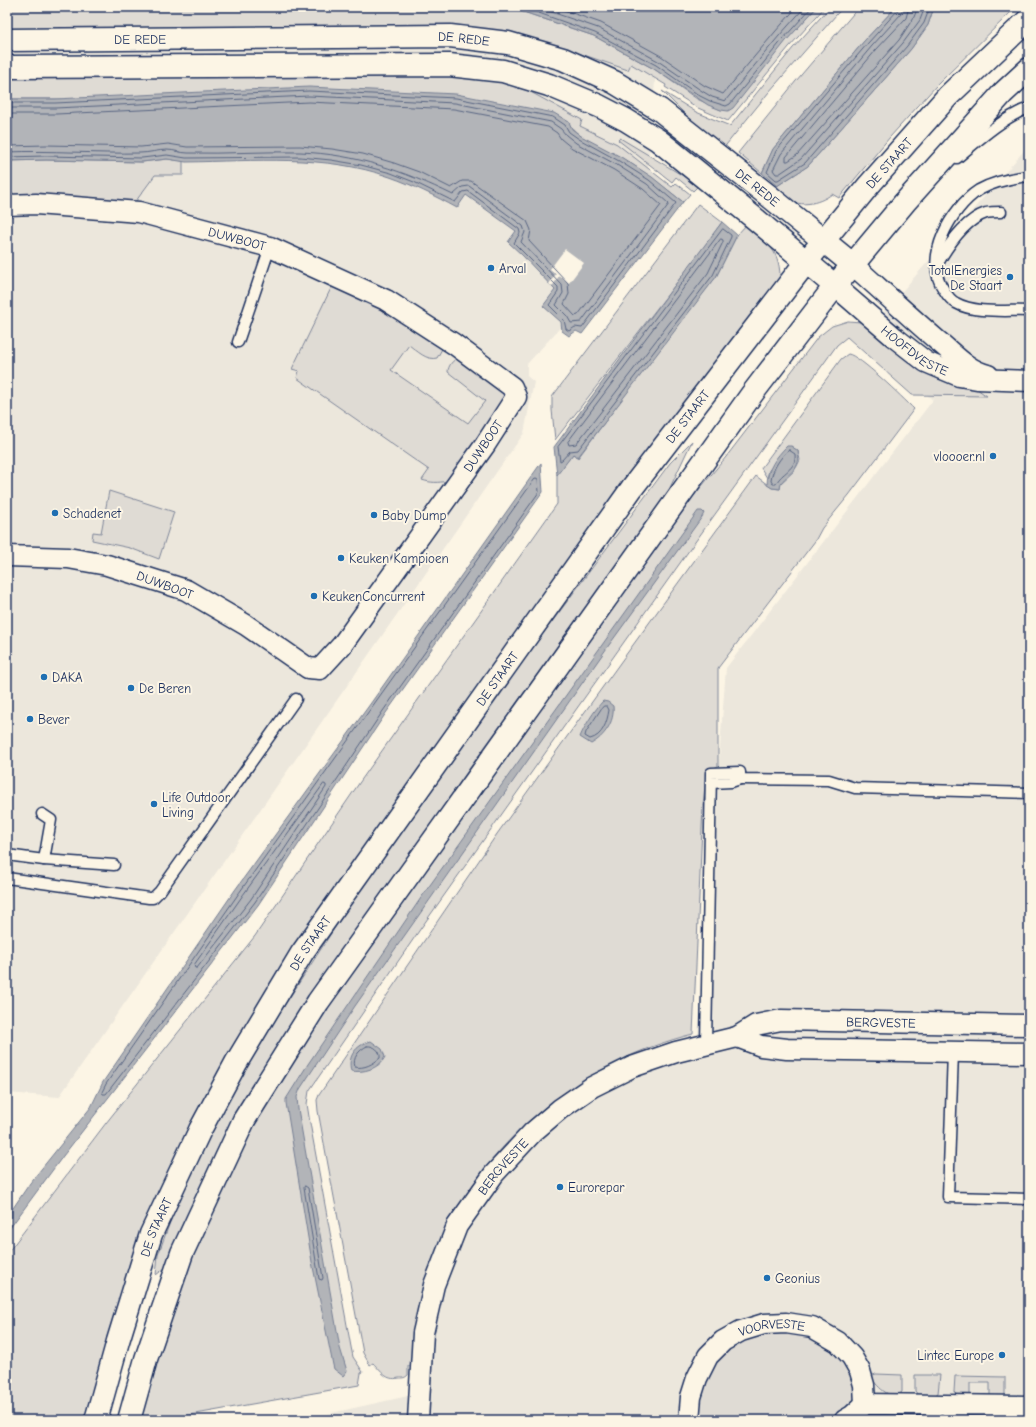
<svg xmlns="http://www.w3.org/2000/svg" width="1036" height="1427" viewBox="0 0 1036 1427" font-family="'Comic Neue',sans-serif">
	<rect width="100%" height="100%" fill="#fcf5e5"/>
	<filter id="ink" filterUnits="userSpaceOnUse"><feTurbulence type="fractalNoise" baseFrequency=".025" numOctaves="2"/><feDisplacementMap in="SourceGraphic" scale="8" xChannelSelector="R" yChannelSelector="G"/><feConvolveMatrix kernelMatrix="1 2 1 2 8 2 1 2 1" color-interpolation-filters="sRGB"/></filter>
	<g filter="url(#ink)">
		<g fill="#ece7dc">
			<path d="M 7,7 L 661,7 L 643,229 L 567,320 L 527,364 L 527,376 L 534,382 L 524,433 L 59,1097 L 7,1093 Z"/>
			<path d="M 1029,145 L 1029,1415 L 861,1420 L 300,1420 L 408,1396 L 430,1294 L 458,1222 L 550,1109 L 698,1037 L 726,668 L 933,400 L 859,341 Z"/>
		</g>
		<g fill="#dfdbd4" stroke="#7d8599">
			<path d="M 7,7 L 509,7 L 594,36 L 654,69 L 697,99 L 721,110 L 817,7 L 825,7 L 789,47 L 728,121 L 698,108 L 665,87 L 666,85 L 631,64 L 628,70 L 578,53 L 547,44 L 7,32 Z"/>
			<path d="M 830,7 L 843,7 L 769,92 L 726,145 L 724,150 L 706,135 L 662,91 L 696,112 L 730,126 L 793,48 Z"/>
			<path d="M 859,7 L 896,7 L 865,40 L 773,149 L 762,173 L 738,153 L 796,81 Z"/>
			<path d="M 934,7 L 1016,7 L 936,86 L 890,137 L 839,198 L 832,194 C 819,204 797,209 784,196 C 781,194 779,189 777,186 L 808,166 L 911,49 L 928,25 Z"/>
			<path d="M 448,74 L 496,81 L 525,89 L 582,120 L 580,126 L 617,144 L 672,187 L 676,183 L 690,194 L 683,202 C 663,186 644,171 622,158 C 605,148 578,140 568,122 L 55,99 L 7,99 L 7,78 Z"/>
			<path d="M 620,138 L 685,177 L 697,187 L 693,191 L 676,177 L 672,182 L 618,140 Z"/>
			<path d="M 167,159 L 183,161 L 183,175 L 155,175 L 133,205 L 7,199 L 7,161 L 46,160 L 142,162 Z"/>
			<path d="M 698,204 L 722,222 L 699,254 L 555,440 L 552,410 L 552,397 Z"/>
			<path d="M 746,225 C 768,244 781,250 780,282 L 223,1068 L 163,1182 L 144,1232 L 90,1420 L 7,1420 L 7,1283 L 9,1251 L 106,1123 L 255,936 L 362,779 L 557,504 L 557,474 L 573,454 L 578,458 L 669,336 L 716,277 L 737,235 Z"/>
			<path d="M 334,282 L 382,307 L 443,347 L 437,358 C 427,361 417,351 409,345 L 391,370 L 468,423 L 485,401 L 448,372 C 448,366 453,359 459,358 L 501,386 L 507,399 L 447,481 C 438,483 431,483 422,480 L 429,470 L 297,378 L 299,371 L 292,369 Z"/>
			<path d="M 848,321 L 861,322 L 938,379 L 952,384 L 977,389 L 987,396 L 912,395 L 847,337 L 837,345 L 690,549 L 421,928 L 309,1091 L 307,1104 L 310,1123 L 351,1347 L 353,1357 L 363,1372 L 361,1373 L 359,1385 L 162,1420 L 140,1420 L 164,1337 L 195,1248 L 250,1132 L 330,1004 L 522,732 L 692,498 L 726,457 L 818,337 L 832,326 Z"/>
			<path d="M 848,354 C 859,355 903,398 914,409 L 849,495 L 822,528 L 815,541 L 718,668 L 718,766 L 709,770 L 706,776 L 703,805 L 693,1034 C 590,1060 501,1127 451,1221 C 446,1230 443,1240 439,1249 C 428,1273 420,1297 415,1323 C 412,1337 413,1352 412,1366 L 408,1366 L 408,1375 C 405,1378 403,1378 399,1378 C 386,1381 382,1372 373,1363 L 370,1365 L 363,1353 L 318,1111 L 317,1100 L 319,1095 L 497,834 L 625,656 L 756,476 L 772,488 L 780,489 L 781,483 L 794,471 L 797,466 L 800,460 L 798,451 L 791,446 L 769,470 L 767,478 L 761,468 L 841,359 Z"/>
			<path d="M 692,441 L 667,494 L 469,769 L 311,998 L 191,1213 L 165,1268 L 156,1275 L 158,1255 L 181,1192 L 230,1090 L 339,921 L 482,716 L 670,463 Z"/>
			<path d="M 109,491 L 174,512 L 159,559 L 130,548 L 92,540 L 93,532 L 101,533 Z"/>
			<path d="M 776,1331 L 814,1337 L 830,1347 L 844,1360 L 858,1389 L 854,1401 L 841,1413 L 830,1420 L 699,1420 L 698,1414 L 699,1399 L 710,1370 L 725,1353 L 739,1342 L 748,1338 Z"/>
			<path d="M 876,1374 L 902,1375 L 902,1392 C 890,1402 876,1385 870,1376 Z"/>
			<path d="M 915,1375 L 940,1375 L 938,1393 L 935,1395 L 918,1395 L 915,1391 Z"/>
			<path d="M 955,1376 L 1005,1377 L 1005,1397 L 990,1396 L 990,1383 L 970,1383 L 970,1396 L 958,1396 L 954,1392 Z"/>
			<path d="M 876,1413 L 1029,1415 L 1029,1420 L 861,1420 Z"/>
		</g>
		<g fill="#b2b4b8" stroke="#767f94">
			<path d="M 509,7 L 817,7 L 786,41 L 733,108 L 728,111 L 721,110 L 708,105 L 654,69 L 594,36 Z"/>
			<path d="M 896,7 L 934,7 L 928,25 L 911,49 L 808,166 L 777,186 L 762,173 L 773,149 L 865,40 Z"/>
			<path d="M 309,87 L 456,94 L 554,113 L 569,122 L 572,129 L 581,136 L 621,157 L 652,177 L 683,202 L 582,334 L 576,331 L 569,336 L 562,331 L 561,322 L 543,306 L 555,290 L 522,255 L 508,242 L 516,231 L 466,195 L 457,208 C 435,196 413,185 390,177 C 325,154 254,161 186,162 L 167,159 L 142,162 L 46,160 L 7,161 L 7,99 L 55,99 Z"/>
			<path d="M 722,222 L 737,235 L 716,277 L 578,457 L 573,454 L 557,475 L 554,447 Z"/>
			<path d="M 787,446 L 791,446 L 798,451 C 801,470 791,470 781,483 L 780,489 L 772,488 L 767,485 C 767,469 776,457 787,446 Z"/>
			<path d="M 541,463 L 543,492 L 386,713 L 258,905 L 63,1156 L 7,1232 L 7,1217 L 30,1183 L 91,1107 L 103,1082 L 235,890 L 368,707 Z"/>
			<path d="M 698,511 L 702,511 L 704,513 L 702,517 L 609,645 L 355,1006 L 300,1089 L 297,1097 L 298,1109 L 340,1348 L 347,1371 L 343,1376 L 334,1369 L 333,1365 L 312,1262 L 286,1103 L 286,1099 L 308,1064 L 425,892 Z"/>
			<path d="M 603,701 L 608,702 L 613,706 C 615,722 604,737 591,744 L 580,737 C 584,727 595,709 603,701 Z"/>
			<path d="M 371,1041 L 382,1049 L 385,1057 C 379,1069 363,1073 351,1071 C 347,1056 356,1045 371,1041 Z"/>
		</g>
		<path fill="#fcf5e5" d="M 565,249 L 584,263 L 569,283 L 559,276 L 552,287 L 549,284 L 556,274 L 550,269 Z"/>
		<g fill="none" stroke-linecap="round" stroke-linejoin="round">
			<g stroke="#576482" stroke-width="1">
				<path d="M 522,7 L 595,33 L 656,65 L 700,96 L 710,101 L 726,106 L 730,104 L 783,39 L 812,7"/>
				<path d="M 537,7 L 598,28 L 658,61 L 702,91 L 712,97 L 725,101 L 779,36 L 805,7"/>
				<path d="M 555,7 L 601,23 L 661,56 L 705,86 L 723,94 L 775,32 L 797,7"/>
				<path d="M 898,7 L 897,11 L 868,43 L 776,151 L 767,172 L 776,180 L 778,180 L 805,163 L 907,46 L 924,23 L 930,7"/>
				<path d="M 903,7 L 901,14 L 872,46 L 781,154 L 773,170 L 776,174 L 779,174 L 801,159 L 903,43 L 920,20 L 925,7"/>
				<path d="M 909,7 L 906,18 L 876,50 L 786,157 L 786,161 L 788,161 L 797,155 L 899,40 L 914,17 L 918,7"/>
				<path d="M 7,103 L 55,103 L 309,91 L 456,98 L 553,117 L 565,125 L 569,132 L 579,139 L 619,161 L 649,180 L 676,203 L 582,328 L 575,327 L 569,331 L 566,329 L 564,320 L 549,305 L 558,292 L 558,287 L 514,243 L 520,233 L 519,229 L 468,191 L 463,192 L 455,202 L 414,182 L 391,173 L 361,165 L 331,160 L 300,157 L 186,158 L 167,155 L 142,158 L 46,156 L 7,157"/>
				<path d="M 7,108 L 55,108 L 309,96 L 455,103 L 551,122 L 561,129 L 566,135 L 576,143 L 617,165 L 647,184 L 669,204 L 581,322 L 571,323 L 567,316 L 556,305 L 563,293 L 562,285 L 521,242 L 525,232 L 523,226 L 469,186 L 462,187 L 453,195 C 404,171 356,154 300,152 C 263,151 225,154 188,153 C 181,153 174,150 167,150 C 158,150 149,153 140,153 C 96,154 51,150 7,152"/>
				<path d="M 7,114 L 56,114 L 309,102 L 454,109 L 548,127 L 557,133 L 561,139 L 572,148 L 614,170 L 643,189 L 661,205 L 578,315 L 575,316 L 564,304 L 569,294 L 568,283 L 529,241 L 531,230 L 527,221 L 471,181 L 462,181 L 451,188 L 419,172 L 394,163 L 363,154 L 332,149 L 300,146 L 187,147 L 168,144 L 141,147 L 46,145 L 7,146"/>
				<path d="M 723,229 L 731,235 L 731,237 L 713,275 L 578,450 L 570,451 L 562,460 L 560,461 L 558,447 Z"/>
				<path d="M 721,239 L 723,240 L 723,242 L 708,273 L 576,444 L 569,445 L 568,442 Z"/>
				<path d="M 789,450 L 795,454 C 797,470 781,472 776,484 L 773,484 L 771,481 C 772,470 780,457 789,450 Z"/>
				<path d="M 536,478 L 538,479 L 539,492 L 383,711 L 255,902 L 106,1094 L 103,1094 L 102,1092 L 106,1084 L 239,893 Z"/>
				<path d="M 604,706 L 607,706 L 609,710 C 607,722 603,736 590,739 L 585,736 L 586,732 L 601,709 Z"/>
				<path d="M 324,784 L 326,785 L 326,787 L 251,899 L 197,968 L 195,968 L 194,965 L 243,895 Z"/>
				<path d="M 367,1046 C 374,1045 381,1051 380,1058 C 373,1064 364,1069 355,1067 C 352,1058 359,1050 367,1046 Z"/>
				<path d="M 305,1186 L 308,1188 L 323,1278 L 322,1280 L 319,1279 L 304,1188 Z"/>
			</g>
			<g stroke="#1b2f5e" stroke-width="13">
				<g id="lane">
					<path d="M 957,158 C 976,142 1005,116 1029,108"/>
					<path d="M 1029,176 C 1011,178 995,181 979,190 C 951,208 922,259 944,290 C 947,295 952,301 956,303 C 975,314 1008,310 1029,311"/>
					<path d="M 937,265 C 947,247 965,220 986,213 C 991,212 996,212 1001,212"/>
					<path d="M 238,342 L 270,247"/>
					<path d="M 711,783 L 731,782 L 740,779"/>
					<path d="M 42,814 L 51,820 L 44,860"/>
					<path d="M 7,855 L 44,860 L 114,865"/>
					<path d="M 7,878 L 149,898 L 153,898 L 160,891 L 296,699"/>
					<path d="M 706,1044 L 711,773 L 740,772 L 740,779 L 829,780 L 855,788 L 1029,793"/>
					<path d="M 953,1052 L 948,1197 L 1029,1199"/>
				</g>
			</g>
			<g stroke="#1b2f5e" stroke-width="23">
				<g id="street">
					<path id="s1" d="M 7,205 L 36,204 L 139,212 L 270,247 L 386,300 L 454,344 L 512,387 L 516,397 L 485,445 L 342,645 L 320,669 L 308,668 L 246,625 L 186,590 L 107,565 L 68,558 L 7,556"/>
					<path d="M 852,264 C 881,290 909,316 938,341 C 953,353 968,371 988,375"/>
					<path id="s2" d="M 835,286 L 894,337 L 926,362 L 959,376 L 977,379 L 1029,381"/>
					<path d="M 737,1037 L 761,1046 L 787,1049 L 1029,1053"/>
					<path id="s3" d="M 418,1420 L 423,1333 L 434,1285 L 457,1226 L 494,1174 L 533,1132 L 560,1109 L 592,1087 L 632,1067 L 676,1052 L 737,1037 L 756,1025 L 781,1020 L 1029,1025"/>
					<path id="s4" d="M 689,1420 L 691,1397 L 697,1378 L 708,1356 L 723,1341 L 741,1331 L 764,1324 L 786,1323 L 812,1327 L 838,1342 L 852,1357 L 860,1371 L 864,1385 L 865,1404"/>
					<path d="M 845,1420 L 852,1416 L 865,1404 L 1029,1406"/>
				</g>
			</g>
			<g stroke="#1b2f5e" stroke-width="25">
				<g id="secondary">
					<path id="s5" d="M 7,40 L 450,36 L 508,43 L 563,59 L 614,82 L 660,110 L 769,196 L 852,264"/>
					<path d="M 7,67 L 449,65 L 503,71 L 549,85 L 599,106 L 626,120 L 658,140 L 753,217 L 835,286"/>
					<path id="s6" d="M 96,1420 L 118,1341 L 151,1234 L 200,1130 L 236,1063 L 302,953 L 632,488 L 806,262 L 869,185 L 948,96 L 1029,19"/>
					<path d="M 129,1420 L 146,1359 L 182,1253 L 244,1120 L 318,1002 L 752,394 L 835,286 L 905,202 L 1003,93 L 1029,69"/>
				</g>
			</g>
			<use href="#lane" stroke="#fcf5e5" stroke-width="10"/>
			<use href="#street" stroke="#fcf5e5" stroke-width="20"/>
			<use href="#secondary" stroke="#fcf5e5" stroke-width="22"/>
		</g>
	</g>
	<g fill="#1f6fb2" stroke="#fcf5e5" stroke-width="1.5">
		<circle cx="491" cy="268" r="4"/>
		<circle cx="1010" cy="277" r="4"/>
		<circle cx="993" cy="456" r="4"/>
		<circle cx="55" cy="513" r="4"/>
		<circle cx="374" cy="515" r="4"/>
		<circle cx="341" cy="558" r="4"/>
		<circle cx="314" cy="596" r="4"/>
		<circle cx="44" cy="677" r="4"/>
		<circle cx="131" cy="688" r="4"/>
		<circle cx="30" cy="719" r="4"/>
		<circle cx="154" cy="804" r="4"/>
		<circle cx="560" cy="1187" r="4"/>
		<circle cx="767" cy="1278" r="4"/>
		<circle cx="1002" cy="1355" r="4"/>
	</g>
	<g text-anchor="middle" dominant-baseline="central" stroke-width="4" stroke-linejoin="round" paint-order="stroke">
		<g font-size="13" fill="#1b2f5e" stroke="#fcf5e5">
			<text stroke="none"><textPath href="#s5" startOffset="133">DE REDE</textPath></text>
			<text stroke="none"><textPath href="#s5" startOffset="457">DE REDE</textPath></text>
			<text stroke="none"><textPath href="#s6" startOffset="1498">DE STAART</textPath></text>
			<text stroke="none"><textPath href="#s5" startOffset="793">DE REDE</textPath></text>
			<text stroke="none"><textPath href="#s1" startOffset="234">DUWBOOT</textPath></text>
			<text stroke="none"><textPath href="#s2" startOffset="103">HOOFDVESTE</textPath></text>
			<text stroke="none"><textPath href="#s6" startOffset="1174">DE STAART</textPath></text>
			<text transform="translate(483 446) rotate(-56)">DUWBOOT</text>
			<text transform="translate(165 585) rotate(20)">DUWBOOT</text>
			<text stroke="none"><textPath href="#s6" startOffset="850">DE STAART</textPath></text>
			<text stroke="none"><textPath href="#s6" startOffset="526">DE STAART</textPath></text>
			<text stroke="none"><textPath href="#s3" startOffset="697">BERGVESTE</textPath></text>
			<text stroke="none"><textPath href="#s3" startOffset="275">BERGVESTE</textPath></text>
			<text stroke="none"><textPath href="#s6" startOffset="202">DE STAART</textPath></text>
			<text stroke="none"><textPath href="#s4" startOffset="141">VOORVESTE</textPath></text>
		</g>
		<g font-size="13" fill="#1b2f5e" stroke="#fcf5e5" text-anchor="start">
			<text x="499" y="268">Arval</text>
			<text x="1002" y="270" text-anchor="end">TotalEnergies<tspan x="1002" dy="15">De Staart</tspan></text>
			<text x="985" y="456" text-anchor="end">vloooer.nl</text>
			<text x="63" y="513">Schadenet</text>
			<text x="382" y="515">Baby Dump</text>
			<text x="349" y="558">Keuken Kampioen</text>
			<text x="322" y="596">KeukenConcurrent</text>
			<text x="52" y="677">DAKA</text>
			<text x="139" y="688">De Beren</text>
			<text x="38" y="719">Bever</text>
			<text x="162" y="797">Life Outdoor<tspan x="162" dy="15">Living</tspan></text>
			<text x="568" y="1187">Eurorepar</text>
			<text x="775" y="1278">Geonius</text>
			<text x="994" y="1355" text-anchor="end">Lintec Europe</text>
		</g>
	</g>
	<rect width="1036" height="1427" fill="none" stroke="#fcf5e5" stroke-width="24"/>
	<rect x="12" y="12" width="1012" height="1403" fill="none" stroke="#1b2f5e" stroke-width="1.5" filter="url(#ink)"/>
</svg>
